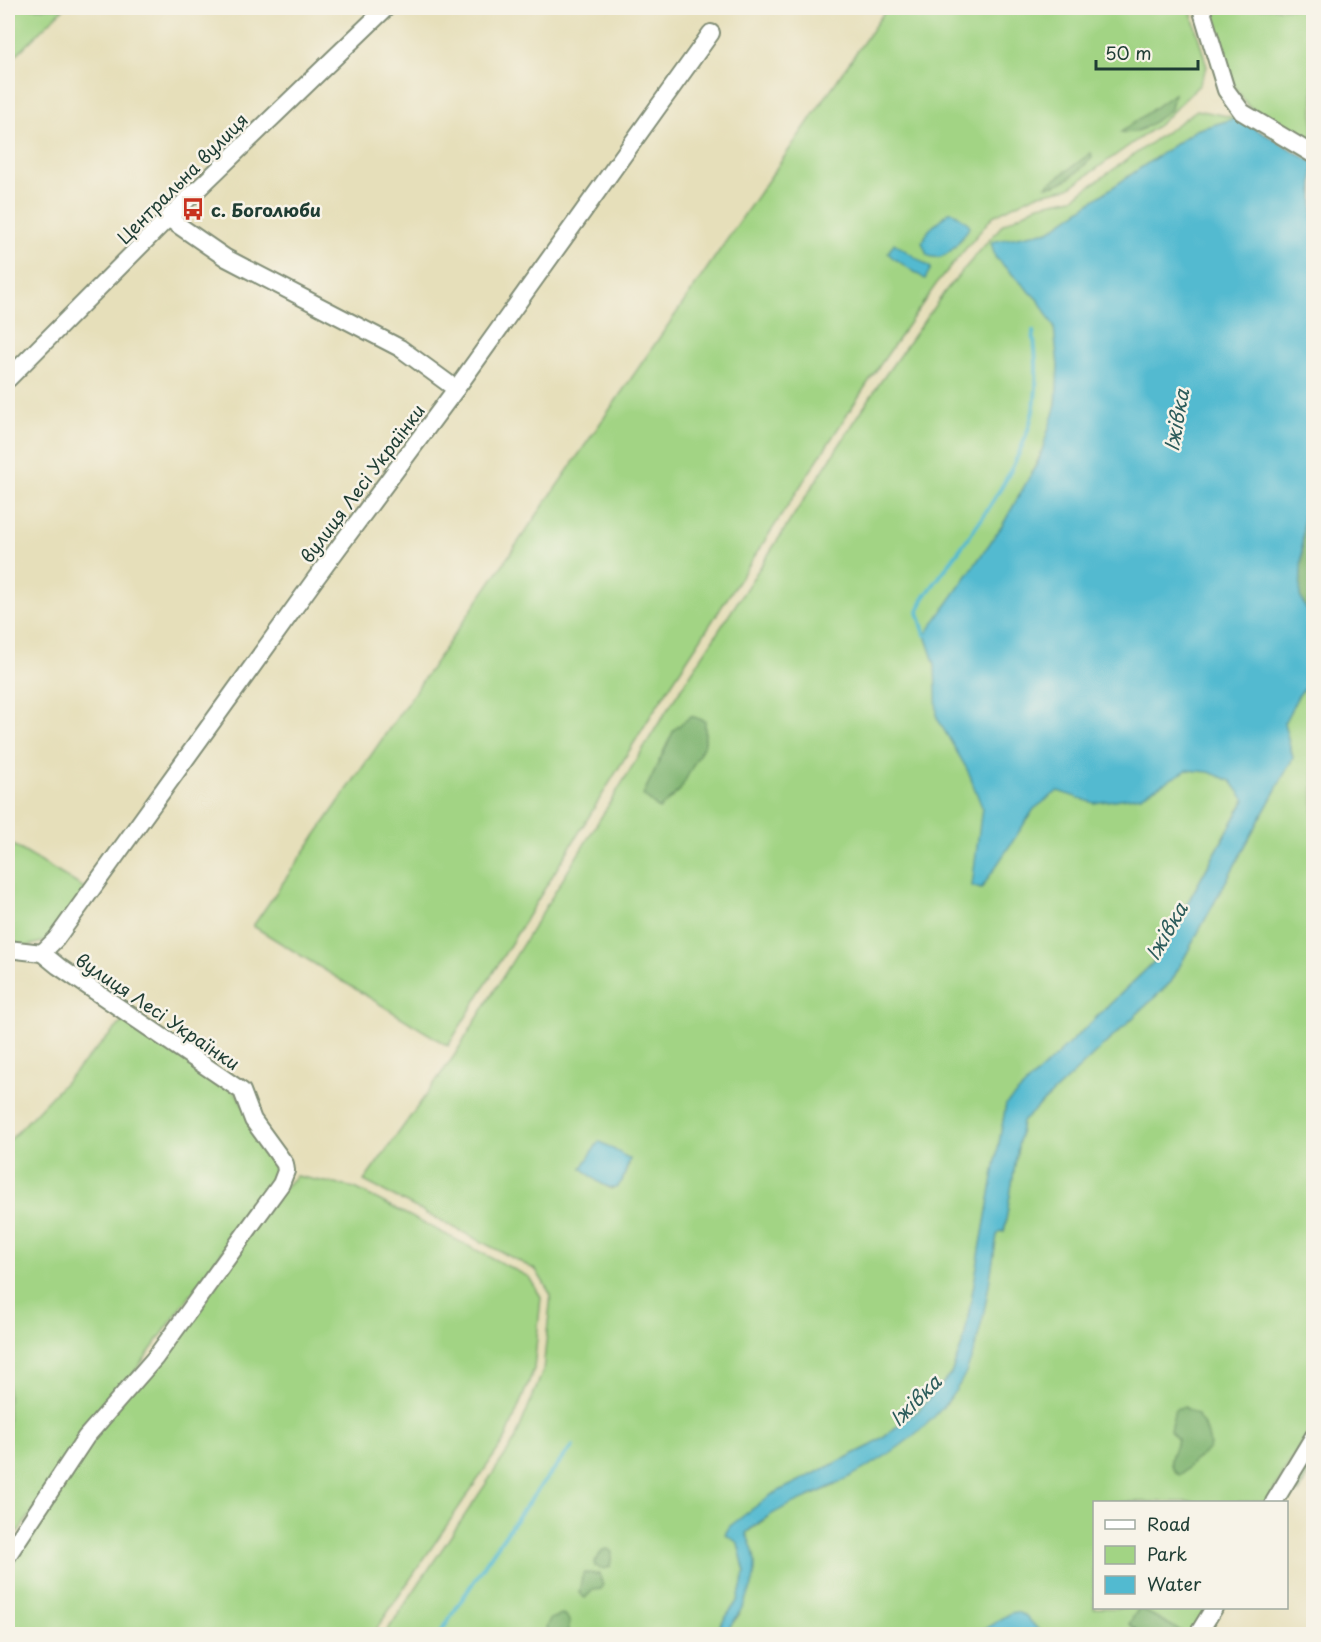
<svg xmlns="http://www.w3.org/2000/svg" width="1321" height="1642" viewBox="0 0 1321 1642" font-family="'Playpen Sans',sans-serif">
	<rect width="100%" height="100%" fill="#f7f3e8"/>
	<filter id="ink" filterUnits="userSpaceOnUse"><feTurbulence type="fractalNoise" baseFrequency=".0167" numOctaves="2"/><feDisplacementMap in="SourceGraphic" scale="12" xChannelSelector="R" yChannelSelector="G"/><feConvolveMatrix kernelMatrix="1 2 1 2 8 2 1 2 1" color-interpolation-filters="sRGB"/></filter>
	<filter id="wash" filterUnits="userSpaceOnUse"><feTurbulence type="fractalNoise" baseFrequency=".008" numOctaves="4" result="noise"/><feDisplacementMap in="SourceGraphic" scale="24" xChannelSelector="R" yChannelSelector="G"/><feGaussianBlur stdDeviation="1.35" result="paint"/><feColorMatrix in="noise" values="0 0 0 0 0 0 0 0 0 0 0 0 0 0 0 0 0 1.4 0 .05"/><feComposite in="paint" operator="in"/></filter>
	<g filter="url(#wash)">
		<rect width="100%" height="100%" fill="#e6dfba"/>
		<g fill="#a2d484" stroke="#60885c" stroke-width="1.5" fill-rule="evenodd">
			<path d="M 8,8 L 64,8 L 8,63 Z"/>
			<path d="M 887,8 L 1190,8 L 1207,67 L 1199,85 L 1161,123 L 1069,188 L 1035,195 L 993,216 L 937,283 L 871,378 L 653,712 L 448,1046 L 253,926 Z"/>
			<path d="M 1211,8 L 1313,8 L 1313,144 L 1248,106 L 1234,86 Z"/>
			<path d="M 1197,110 L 1237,118 L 1196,130 L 1049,231 L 992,243 L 1050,281 C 1053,321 1062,364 1056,405 C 1048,449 1024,488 1002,526 L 1244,746 L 1245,799 L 1155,961 L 1006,1105 L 964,1340 L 951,1374 L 918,1411 L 872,1445 L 771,1495 L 738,1543 L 745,1572 L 738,1600 L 714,1634 L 385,1634 L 514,1442 L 543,1371 L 551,1295 L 536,1270 L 364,1181 L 454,1056 L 662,718 L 879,384 L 946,290 L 1003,224 L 1039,205 L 1073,198 ZM 674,730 L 680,790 L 659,809 L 643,795 ZM 629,1164 L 622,1181 L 611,1189 L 596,1180 L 582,1168 Z"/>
			<path d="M 1313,677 L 1313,1426 L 1299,1447 L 1267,1502 L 1094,1502 L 1094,1608 L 1208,1608 L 1192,1634 L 724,1634 L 739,1615 L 754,1556 L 746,1533 L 779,1509 L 833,1486 L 947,1403 L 965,1373 L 974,1350 L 986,1302 L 997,1235 L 1001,1231 L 1004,1232 L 1022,1122 L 1171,982 L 1293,758 L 1284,723 L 1298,696 Z"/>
			<path d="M 8,842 L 86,889 L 46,941 L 24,947 L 8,943 Z"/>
			<path d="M 125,1019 L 237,1094 L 281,1171 L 18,1532 L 8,1526 L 8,1142 Z"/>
			<path d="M 296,1176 L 355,1188 L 529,1277 L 541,1297 L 534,1369 L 506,1438 L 373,1634 L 8,1634 L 8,1563 L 90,1440 L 285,1187 Z"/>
		</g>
		<g fill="#81b672" stroke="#507a53" stroke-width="1.5">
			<path d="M 1174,94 L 1171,109 C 1156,120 1140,136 1121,132 Z"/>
			<path d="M 1091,153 L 1092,158 C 1079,170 1064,187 1046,186 Z"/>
			<path d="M 1313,484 L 1313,611 L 1307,611 L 1300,596 L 1304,504 Z"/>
			<path d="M 691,716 L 705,721 L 705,743 L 680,790 L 659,809 L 643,795 L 674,730 Z"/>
			<path d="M 1184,1407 L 1198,1415 C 1199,1421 1202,1422 1205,1427 C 1208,1433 1209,1440 1210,1446 C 1205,1456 1197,1457 1191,1464 C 1186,1469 1185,1472 1179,1475 C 1164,1465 1173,1453 1178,1440 L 1170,1431 L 1175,1409 Z"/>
			<path d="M 1313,1448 L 1313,1466 L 1299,1493 L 1290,1489 Z"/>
			<path d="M 608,1549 L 612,1552 L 610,1567 L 604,1569 L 595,1566 L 594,1562 L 603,1550 Z"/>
			<path d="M 585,1573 L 599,1574 L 603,1585 L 601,1589 L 593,1590 L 585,1598 L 579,1593 L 582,1577 Z"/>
			<path d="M 1139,1608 L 1181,1631 L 1179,1634 L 1103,1634 L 1137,1630 L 1129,1624 Z"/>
			<path d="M 562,1615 L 567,1617 L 570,1623 L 567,1634 L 548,1634 L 546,1627 L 550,1619 Z"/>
		</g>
		<g fill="#52bad0" stroke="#387c82" stroke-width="1.5">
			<path d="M 1237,118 L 1313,162 L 1314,484 L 1304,504 L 1300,596 L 1307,611 L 1313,611 L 1314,677 L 1298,696 L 1284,723 L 1293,758 L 1171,982 L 1022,1122 L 1004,1232 L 1001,1231 L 997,1235 C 990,1277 983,1335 965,1374 C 940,1425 884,1460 834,1485 C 804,1500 772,1509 746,1533 C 749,1541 753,1548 754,1556 C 760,1584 740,1614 724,1634 L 714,1634 L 738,1600 L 745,1572 L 738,1543 L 725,1534 L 730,1526 L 771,1495 L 872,1445 L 918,1411 L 951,1374 L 964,1340 L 1006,1104 L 1155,961 L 1245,800 L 1231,781 L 1209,772 L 1187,770 L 1141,796 L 1094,803 L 1058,791 L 1034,809 L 981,889 L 972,886 L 982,807 L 967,769 L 937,718 L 935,665 L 925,635 L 1002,526 L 1039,460 L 1056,405 L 1058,366 L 1054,327 L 1039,301 L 995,257 L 991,242 L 1049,231 L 1196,130 Z"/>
			<path d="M 949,212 L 953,212 L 969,224 L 970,227 C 959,240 947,265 927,255 L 922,242 L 929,230 Z"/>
			<path d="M 894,243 L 931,268 L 925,279 L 892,257 L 888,253 Z"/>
			<path d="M 599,1141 L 630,1159 L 622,1181 L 616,1188 C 603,1188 591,1176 582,1168 Z"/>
			<path d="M 1016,1612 L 1026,1616 L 1042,1634 L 976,1634 L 1011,1613 Z"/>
		</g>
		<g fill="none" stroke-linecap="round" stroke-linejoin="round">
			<g stroke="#52bad0" stroke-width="4">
				<path d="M 925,635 L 918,612 L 923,599 C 964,543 1025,471 1035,400 C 1038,377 1036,354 1033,331"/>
				<path d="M 440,1634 C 481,1569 523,1505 573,1446"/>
			</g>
		</g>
	</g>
	<g filter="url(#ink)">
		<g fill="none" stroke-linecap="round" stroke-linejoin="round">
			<g stroke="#828e77" stroke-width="20">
				<g id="minor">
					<path d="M 1201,8 L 1226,90 L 1242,112 L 1314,155"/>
					<path d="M 168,218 L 226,258 L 400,348 L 456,389"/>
					<path d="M 8,379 L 168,218 L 386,8"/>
					<path d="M 8,949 L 42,953 L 56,939 L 316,578 L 456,389 L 711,33"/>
					<path d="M 1274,1502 L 1314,1436"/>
					<path d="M 8,1555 L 86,1437 L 155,1358 L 281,1184 L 286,1171 L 285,1164 L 253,1120 L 242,1091 L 58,966 L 42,953"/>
					<path d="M 1198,1634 L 1214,1608"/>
				</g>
			</g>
			<use href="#minor" stroke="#fff" stroke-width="16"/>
		</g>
	</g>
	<defs>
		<g id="bus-bare" transform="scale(1.8)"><path d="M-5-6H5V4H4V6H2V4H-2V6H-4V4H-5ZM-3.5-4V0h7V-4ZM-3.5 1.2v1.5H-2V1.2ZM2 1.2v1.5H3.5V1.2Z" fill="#c8321e" stroke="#f7f3e8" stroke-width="2.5" paint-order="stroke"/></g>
	</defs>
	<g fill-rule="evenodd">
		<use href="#bus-bare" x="193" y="209"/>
	</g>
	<g text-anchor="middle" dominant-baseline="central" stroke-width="5" stroke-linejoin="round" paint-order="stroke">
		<g font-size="18" fill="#1f3d34" stroke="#f7f3e8">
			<text transform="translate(182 178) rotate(-45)">Центральна вулиця</text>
			<text transform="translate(362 483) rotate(-53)">вулиця Лесі Українки</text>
			<text transform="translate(158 1011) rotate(34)">вулиця Лесі Українки</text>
		</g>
		<g font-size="18" font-weight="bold" fill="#1f3d34" stroke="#f7f3e8" text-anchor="start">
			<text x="211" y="209">с. Боголюби</text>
		</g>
		<g font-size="20" font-style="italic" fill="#2c5c5b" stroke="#f7f3e8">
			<text transform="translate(1176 420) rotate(-80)">Іжівка</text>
			<text transform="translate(1166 931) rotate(-60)">Іжівка</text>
			<text transform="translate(915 1400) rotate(-45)">Іжівка</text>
		</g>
	</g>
	<rect width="1321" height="1642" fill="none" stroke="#f7f3e8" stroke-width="30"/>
	<rect x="1093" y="1501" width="195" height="108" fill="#f7f3e8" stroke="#a1aaa0" stroke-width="1.5"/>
	<rect x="1105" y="1520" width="30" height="9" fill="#ffffff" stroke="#a1aaa0" stroke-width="1.5"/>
	<text x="1147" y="1531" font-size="18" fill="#1f3d34">Road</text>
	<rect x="1105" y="1546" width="30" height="18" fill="#a2d484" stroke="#a1aaa0" stroke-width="1.5"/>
	<text x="1147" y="1561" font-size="18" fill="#1f3d34">Park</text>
	<rect x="1105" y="1576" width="30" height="18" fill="#52bad0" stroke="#a1aaa0" stroke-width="1.5"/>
	<text x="1147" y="1591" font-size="18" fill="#1f3d34">Water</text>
	<path d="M1096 60v9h102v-9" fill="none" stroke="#1f3d34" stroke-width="3"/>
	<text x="1105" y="60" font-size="18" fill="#1f3d34" stroke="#f7f3e8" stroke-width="4.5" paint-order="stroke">50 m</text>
</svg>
